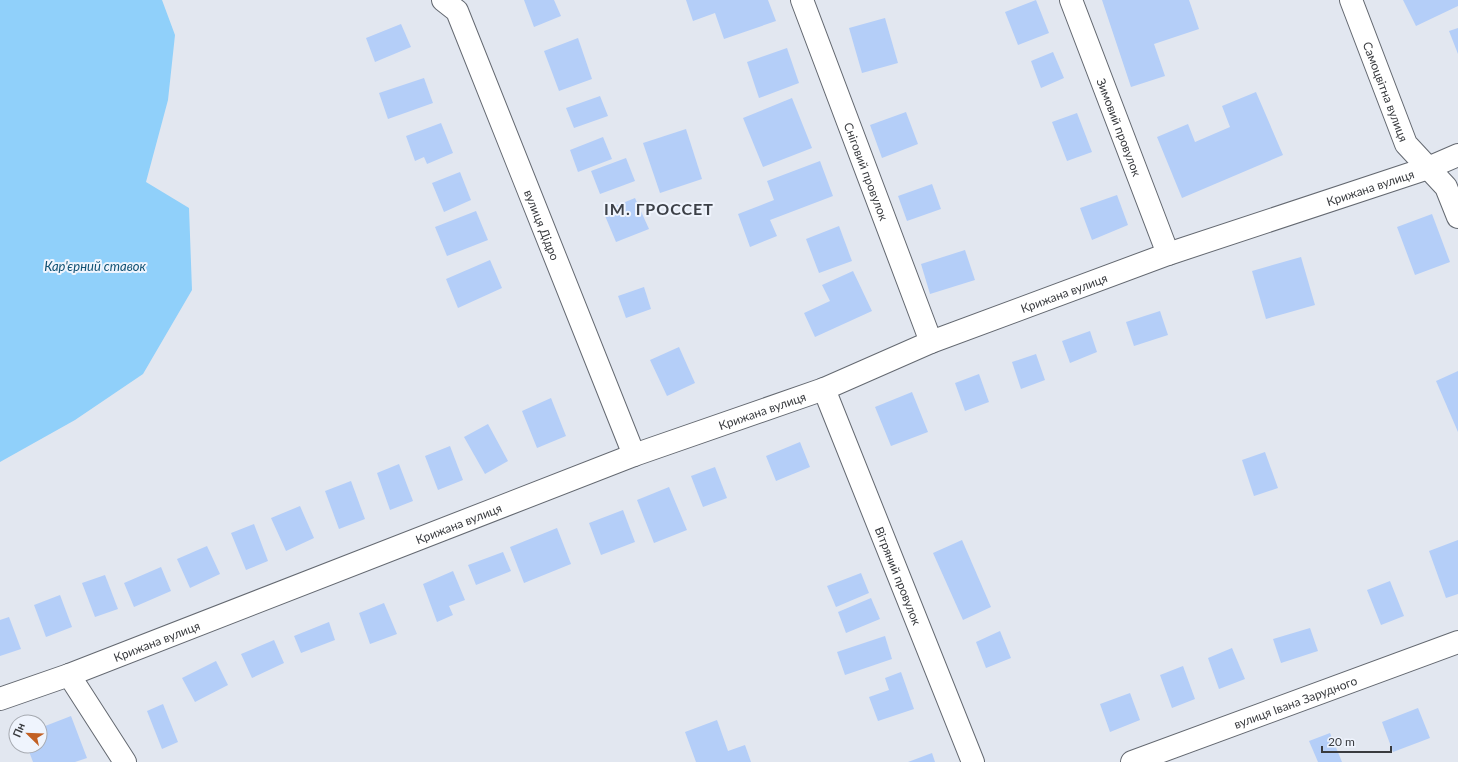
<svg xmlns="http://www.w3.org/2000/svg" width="1458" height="762" viewBox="0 0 1458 762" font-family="Lato,sans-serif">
	<rect width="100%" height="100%" fill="#e2e7f0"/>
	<path fill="#90d0fa" d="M 0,0 L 162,0 L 175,35 L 168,100 L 146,182 L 189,208 L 192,290 L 143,374 L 75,420 L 0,462 Z"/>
	<g fill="#b4cef8">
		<path d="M 524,0 L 554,0 L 561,16 L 534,27 Z"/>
		<path d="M 686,0 L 768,0 L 776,21 L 724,39 L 715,13 L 693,21 Z"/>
		<path d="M 1036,0 L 1049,33 L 1018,45 L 1005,12 Z"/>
		<path d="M 1102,0 L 1189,0 L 1199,29 L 1154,44 L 1165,76 L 1131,87 Z"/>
		<path d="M 1403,0 L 1458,0 L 1458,6 L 1416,26 Z"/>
		<path d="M 885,18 L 898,63 L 862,73 L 849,28 Z"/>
		<path d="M 401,24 L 411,47 L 375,62 L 366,38 Z"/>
		<path d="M 1458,28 L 1458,54 L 1449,31 Z"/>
		<path d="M 578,38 L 592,79 L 559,91 L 544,51 Z"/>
		<path d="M 787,48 L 799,83 L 759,98 L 747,62 Z"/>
		<path d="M 1053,52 L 1064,78 L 1041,88 L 1031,61 Z"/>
		<path d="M 424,78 L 433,103 L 388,119 L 379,93 Z"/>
		<path d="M 1256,92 L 1283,155 L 1182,198 L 1157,137 L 1188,124 L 1195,142 L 1230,127 L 1222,106 Z"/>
		<path d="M 600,96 L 608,116 L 574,128 L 566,108 Z"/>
		<path d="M 792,98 L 812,148 L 763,167 L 743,118 Z"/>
		<path d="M 906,112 L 918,144 L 882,158 L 870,125 Z"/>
		<path d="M 1077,113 L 1092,152 L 1067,161 L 1052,122 Z"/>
		<path d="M 441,123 L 453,153 L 427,164 L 424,157 L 415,161 L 406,136 Z"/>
		<path d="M 686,129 L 702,179 L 660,193 L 643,143 Z"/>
		<path d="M 603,137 L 612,159 L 578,172 L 570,150 Z"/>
		<path d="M 626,158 L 635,181 L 600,194 L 591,171 Z"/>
		<path d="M 820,161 L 833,196 L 770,220 L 777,236 L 750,247 L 738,214 L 774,200 L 767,181 Z"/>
		<path d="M 460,172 L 471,200 L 444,212 L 432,183 Z"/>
		<path d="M 932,184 L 941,209 L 907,221 L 898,196 Z"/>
		<path d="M 1117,195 L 1128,225 L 1092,240 L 1080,208 Z"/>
		<path d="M 635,198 L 649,229 L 616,242 L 603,211 Z"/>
		<path d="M 476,211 L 488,240 L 447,256 L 435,227 Z"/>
		<path d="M 1432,214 L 1450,262 L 1415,275 L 1397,227 Z"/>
		<path d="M 839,226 L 852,261 L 819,273 L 806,239 Z"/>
		<path d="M 965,250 L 975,280 L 930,294 L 921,264 Z"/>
		<path d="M 1301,257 L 1315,305 L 1266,319 L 1252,271 Z"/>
		<path d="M 490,260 L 502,288 L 458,308 L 446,279 Z"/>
		<path d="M 853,271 L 872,311 L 815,337 L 804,313 L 830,301 L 822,285 Z"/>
		<path d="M 644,287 L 651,309 L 626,318 L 618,296 Z"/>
		<path d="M 1160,311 L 1168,335 L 1134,346 L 1126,322 Z"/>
		<path d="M 1090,331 L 1097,352 L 1070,363 L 1062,341 Z"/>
		<path d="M 679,347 L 695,383 L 667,396 L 650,360 Z"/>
		<path d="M 1036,354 L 1045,380 L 1021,389 L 1012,362 Z"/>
		<path d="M 1458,371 L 1458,432 L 1436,381 Z"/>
		<path d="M 979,374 L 989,402 L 965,411 L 955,383 Z"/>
		<path d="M 912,392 L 928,432 L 891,446 L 875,407 Z"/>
		<path d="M 551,398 L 566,436 L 537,448 L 522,411 Z"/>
		<path d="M 488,424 L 508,461 L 485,474 L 464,437 Z"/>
		<path d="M 800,442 L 810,467 L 776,481 L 766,456 Z"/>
		<path d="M 450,446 L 463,480 L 438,490 L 425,456 Z"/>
		<path d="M 1265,452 L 1278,488 L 1254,496 L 1242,460 Z"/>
		<path d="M 399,464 L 413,501 L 390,510 L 377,473 Z"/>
		<path d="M 715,467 L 727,498 L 703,507 L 691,476 Z"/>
		<path d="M 351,481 L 365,519 L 339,529 L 325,491 Z"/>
		<path d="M 669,487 L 687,530 L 654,543 L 637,500 Z"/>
		<path d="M 300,506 L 314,538 L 286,551 L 271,518 Z"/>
		<path d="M 623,510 L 635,542 L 601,555 L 589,523 Z"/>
		<path d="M 254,524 L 268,561 L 246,570 L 231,533 Z"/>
		<path d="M 557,528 L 571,564 L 524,583 L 510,547 Z"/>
		<path d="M 962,540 L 991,607 L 963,620 L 933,553 Z"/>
		<path d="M 1458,540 L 1458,594 L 1446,598 L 1429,551 Z"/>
		<path d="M 207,546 L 220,574 L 190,588 L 177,559 Z"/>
		<path d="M 503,552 L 511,571 L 476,585 L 468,565 Z"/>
		<path d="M 161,567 L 171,591 L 134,607 L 124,583 Z"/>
		<path d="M 453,571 L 465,600 L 449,606 L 453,615 L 437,622 L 423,584 Z"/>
		<path d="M 861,573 L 869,593 L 836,607 L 827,586 Z"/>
		<path d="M 105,575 L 118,609 L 95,617 L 82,583 Z"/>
		<path d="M 1390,581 L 1404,616 L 1381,625 L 1367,590 Z"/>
		<path d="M 60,595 L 72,627 L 46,637 L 34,605 Z"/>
		<path d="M 871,598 L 880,619 L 846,633 L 838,612 Z"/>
		<path d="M 384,603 L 397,634 L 370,644 L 359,613 Z"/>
		<path d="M 9,617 L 21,649 L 0,656 L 0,620 Z"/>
		<path d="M 329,622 L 335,640 L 301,653 L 294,636 Z"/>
		<path d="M 1310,628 L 1318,651 L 1281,663 L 1273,639 Z"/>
		<path d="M 1000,631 L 1011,658 L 986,668 L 976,642 Z"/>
		<path d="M 885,636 L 892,659 L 845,675 L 837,652 Z"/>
		<path d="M 274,640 L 284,663 L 252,678 L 241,654 Z"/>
		<path d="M 1232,648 L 1245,679 L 1219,689 L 1208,658 Z"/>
		<path d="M 216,661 L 228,685 L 195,702 L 182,678 Z"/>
		<path d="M 1183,666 L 1195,699 L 1172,708 L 1160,675 Z"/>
		<path d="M 901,672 L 914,709 L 878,721 L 869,697 L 889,690 L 885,678 Z"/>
		<path d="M 1130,693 L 1140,720 L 1110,732 L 1100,704 Z"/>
		<path d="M 163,704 L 178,742 L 162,749 L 147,711 Z"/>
		<path d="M 1418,708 L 1430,738 L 1393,752 L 1382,722 Z"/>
		<path d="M 71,716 L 87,758 L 75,762 L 33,762 L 27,746 L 40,746 L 40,728 Z"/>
		<path d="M 717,720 L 728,751 L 745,745 L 751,762 L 696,762 L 685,732 Z"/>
		<path d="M 1330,733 L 1342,762 L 1318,762 L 1309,741 Z"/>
		<path d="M 932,753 L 935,762 L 908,762 Z"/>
	</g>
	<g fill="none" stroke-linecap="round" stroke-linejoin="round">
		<g stroke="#646971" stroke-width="24">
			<g id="street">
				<path id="s1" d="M 443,0 L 457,11 L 634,455"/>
				<path id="s2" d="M 802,0 L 931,342"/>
				<path id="s3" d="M 1071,0 L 1168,254"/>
				<path id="s4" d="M 1351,0 L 1406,144 L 1446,187 L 1458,217"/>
				<path id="s5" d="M 824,389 L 973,762"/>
				<path d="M 69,675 L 125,762"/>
				<path id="s6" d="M 0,699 L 69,675 L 634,455 L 824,389 L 931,342 L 1168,254 L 1428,168 L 1458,155"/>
				<path id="s7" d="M 1132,762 L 1458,642"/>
			</g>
		</g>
		<use href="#street" stroke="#fff" stroke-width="22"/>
	</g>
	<g text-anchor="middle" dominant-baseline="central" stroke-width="4" stroke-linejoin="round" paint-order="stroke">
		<g font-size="12" fill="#393b3f" stroke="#eff4fd">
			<text stroke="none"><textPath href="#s4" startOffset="98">Самоцвітна вулиця</textPath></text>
			<text stroke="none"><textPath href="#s3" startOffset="136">Зимовий провулок</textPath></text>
			<text stroke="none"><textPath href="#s2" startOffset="183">Сніговий провулок</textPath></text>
			<text stroke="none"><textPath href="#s6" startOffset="1463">Крижана вулиця</textPath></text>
			<text stroke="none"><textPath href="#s1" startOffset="248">вулиця Дідро</textPath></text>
			<text stroke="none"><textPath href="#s6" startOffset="1139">Крижана вулиця</textPath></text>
			<text stroke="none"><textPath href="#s6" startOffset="815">Крижана вулиця</textPath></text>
			<text stroke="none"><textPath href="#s6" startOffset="491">Крижана вулиця</textPath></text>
			<text stroke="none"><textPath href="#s5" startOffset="201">Вітряний провулок</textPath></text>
			<text stroke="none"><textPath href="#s6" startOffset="167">Крижана вулиця</textPath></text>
			<text stroke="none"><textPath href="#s7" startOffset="174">вулиця Івана Зарудного</textPath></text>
		</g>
		<g font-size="13" font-style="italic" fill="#105173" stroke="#eff4fd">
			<text x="95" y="266">Кар'єрний ставок</text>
		</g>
		<g font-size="16" font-weight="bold" letter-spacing="1" fill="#3d4148" stroke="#eff4fd">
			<text x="659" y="208">ІМ. ГРОССЕТ</text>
		</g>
	</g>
	<g transform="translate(28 734) rotate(293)"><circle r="19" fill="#eff4fd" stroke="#a6aab1"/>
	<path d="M0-3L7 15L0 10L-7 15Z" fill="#c26024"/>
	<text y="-6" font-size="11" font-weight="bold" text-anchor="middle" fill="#393b3f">Пн</text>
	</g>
	<path d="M1322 746v6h69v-6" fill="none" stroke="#393b3f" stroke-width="2"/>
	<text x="1328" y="746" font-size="12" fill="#393b3f" stroke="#eff4fd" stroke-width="3" paint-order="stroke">20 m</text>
</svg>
